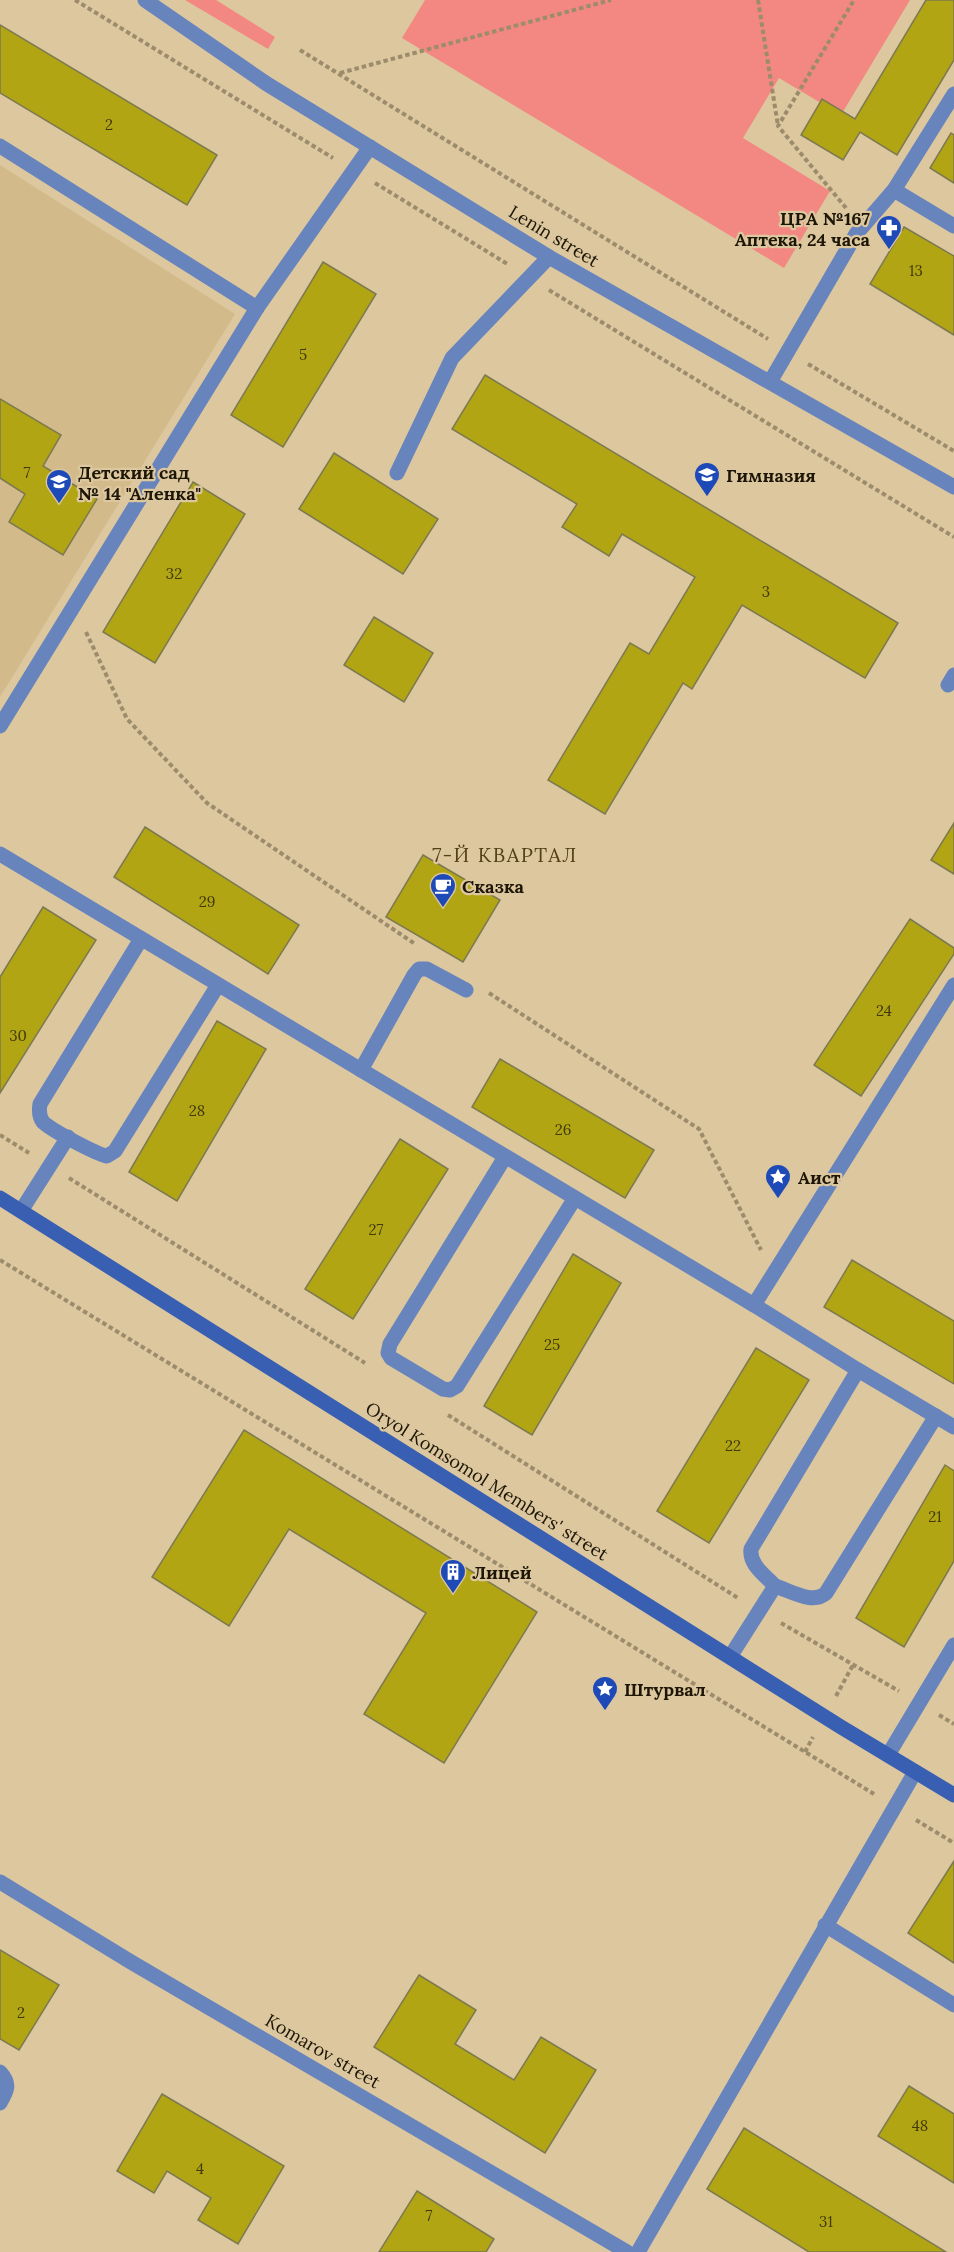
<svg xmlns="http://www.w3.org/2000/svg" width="954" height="2252" viewBox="0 0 954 2252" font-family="Lora,serif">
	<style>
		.built { fill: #d2ba8b }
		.green { fill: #f38882 }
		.building { fill: #b2a514; stroke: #7d7950; stroke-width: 1.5 }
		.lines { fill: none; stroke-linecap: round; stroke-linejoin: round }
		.path { stroke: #9c8c6c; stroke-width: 4; stroke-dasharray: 4.5 3; stroke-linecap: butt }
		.lane { stroke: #6884bd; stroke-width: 15 }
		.street { stroke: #6884bd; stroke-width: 15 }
		.secondary { stroke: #395fb3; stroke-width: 15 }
		.labels { text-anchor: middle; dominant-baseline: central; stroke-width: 4.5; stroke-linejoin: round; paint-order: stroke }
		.number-label { font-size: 15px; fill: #423a0a }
		.poi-label { font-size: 18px; font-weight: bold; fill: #1d1607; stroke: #dcc79f; text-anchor: start }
		.street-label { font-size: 18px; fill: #1d1607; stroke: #dcc79f }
		.neighbourhood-label { font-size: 20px; letter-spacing: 1.5px; fill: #52401b; stroke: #dcc79f }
	</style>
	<rect width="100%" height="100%" fill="#dcc79f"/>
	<path class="built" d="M0,165L235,314L0,697Z"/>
	<g class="green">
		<path d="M185,0H216L275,37L268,49Z"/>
		<path d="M425,0H910L841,115L779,78L743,138L830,191L784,268L402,38Z"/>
	</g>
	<g class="building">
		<path d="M926,0H954V60L897,155L860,132L843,160L801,135L822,99L855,119Z"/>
		<path d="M0,25L217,155L187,205L0,93Z"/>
		<path d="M951,133L954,135V183L930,168Z"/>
		<path d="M904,227L954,256V335L870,284Z"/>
		<path d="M323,262L376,294L283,447L231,415Z"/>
		<path d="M485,375L898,623L865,678L742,605L692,689L683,683L605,814L548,780L630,643L649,654L695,577L622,534L609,556L562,527L577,504L452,429Z"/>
		<path d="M0,399L61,435L43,466L97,499L63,555L9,522L25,494L0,478Z"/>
		<path d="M334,453L438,519L403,574L299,509Z"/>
		<path d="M193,482L245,514L155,663L103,632Z"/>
		<path d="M374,617L433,653L404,702L344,665Z"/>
		<path d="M954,823V874L931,860Z"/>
		<path d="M145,827L299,925L268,974L114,877Z"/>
		<path d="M423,855L500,900L463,962L386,917Z"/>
		<path d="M43,907L96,940L0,1093V977Z"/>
		<path d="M910,919L954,948V954L861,1096L814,1065Z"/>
		<path d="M217,1021L266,1049L177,1201L129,1172Z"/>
		<path d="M500,1059L654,1150L625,1198L472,1107Z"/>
		<path d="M400,1139L448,1169L353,1319L305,1289Z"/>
		<path d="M573,1254L621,1283L532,1435L484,1406Z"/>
		<path d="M852,1260L954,1321V1384L824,1307Z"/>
		<path d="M756,1348L809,1380L709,1543L657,1511Z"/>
		<path d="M244,1430L537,1612L444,1763L364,1714L426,1613L289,1529L229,1626L152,1577Z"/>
		<path d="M945,1465L954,1471V1561L904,1647L856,1618Z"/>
		<path d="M954,1861V1963L908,1933Z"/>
		<path d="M0,1950L59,1985L19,2050L0,2039Z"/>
		<path d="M419,1975L476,2010L455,2044L514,2080L541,2037L596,2070L545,2153L374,2047Z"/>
		<path d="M909,2086L954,2114V2183L878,2136Z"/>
		<path d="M162,2094L284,2166L238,2244L198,2220L211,2198L167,2171L154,2193L117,2171Z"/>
		<path d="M744,2128L946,2252H809L707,2189Z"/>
		<path d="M417,2191L494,2239L486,2252H379Z"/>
	</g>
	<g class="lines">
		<g class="path">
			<path d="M75,0L333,158"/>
			<path d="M758,0L778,126"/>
			<path d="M300,50L768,339"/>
			<path d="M340,73L611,0"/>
			<path d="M375,183L509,265"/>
			<path d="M846,208L778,126L854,0"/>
			<path d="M549,290L954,537"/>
			<path d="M808,364L954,451"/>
			<path d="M86,632L127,719L207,803L415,944"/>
			<path d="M489,993L699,1129L761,1250"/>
			<path d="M0,1135L29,1153"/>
			<path d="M69,1178L365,1363"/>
			<path d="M0,1260L874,1794"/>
			<path d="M448,1415L738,1598"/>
			<path d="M781,1623L899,1691"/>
			<path d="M836,1696L853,1665"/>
			<path d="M939,1715L954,1724"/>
			<path d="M805,1752L813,1737"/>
			<path d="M916,1820L954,1843"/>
		</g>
		<g class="lane">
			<path d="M0,146L257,308"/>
			<path d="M894,190L954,226"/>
			<path d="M770,382L856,234L894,190L954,94"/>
			<path d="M397,473L452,358L549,257"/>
			<path d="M948,685L954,675"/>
			<path d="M0,726L257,308L370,147"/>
			<path d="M0,854L754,1305"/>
			<path d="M141,939L40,1104C39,1110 39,1117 43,1122C51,1130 96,1154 107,1156L115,1151L218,985"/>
			<path d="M361,1070L414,975L419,969H427L466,990"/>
			<path d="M505,1157L390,1344L388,1353L391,1358L443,1389L450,1390L457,1386L575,1198"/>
			<path d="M21,1211L68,1137"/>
			<path d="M858,1370L954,1427"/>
			<path d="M775,1586C791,1591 813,1605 826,1593L936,1416"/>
			<path d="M730,1657L775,1586C765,1575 749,1565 751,1549L858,1370L754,1305L954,985"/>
			<path d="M888,1755L954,1645"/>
			<path d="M825,1925L954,2005"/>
			<path d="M0,2072C11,2084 7,2091 0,2103"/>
		</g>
		<g class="street">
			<path d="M145,0L267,84L549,257L954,487"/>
			<path d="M0,1882L131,1962L627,2252"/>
			<path d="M638,2252L915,1772"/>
		</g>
		<path class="secondary" d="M0,1198L841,1727L954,1795"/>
	</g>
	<defs>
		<symbol id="pharmacy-pin" viewBox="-11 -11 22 30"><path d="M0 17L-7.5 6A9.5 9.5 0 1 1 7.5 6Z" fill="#1e4ab7" stroke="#dcc79f"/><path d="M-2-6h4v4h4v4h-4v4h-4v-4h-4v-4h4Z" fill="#fff"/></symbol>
		<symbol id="school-pin" viewBox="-11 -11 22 30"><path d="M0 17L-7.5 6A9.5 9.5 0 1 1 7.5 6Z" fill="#1e4ab7" stroke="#dcc79f"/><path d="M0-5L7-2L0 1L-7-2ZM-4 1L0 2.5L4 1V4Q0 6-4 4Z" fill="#fff"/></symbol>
		<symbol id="cafe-pin" viewBox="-11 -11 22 30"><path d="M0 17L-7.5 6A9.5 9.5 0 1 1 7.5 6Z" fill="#1e4ab7" stroke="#dcc79f"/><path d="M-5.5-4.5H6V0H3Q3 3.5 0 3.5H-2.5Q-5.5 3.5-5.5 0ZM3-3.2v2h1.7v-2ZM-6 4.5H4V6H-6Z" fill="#fff"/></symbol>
		<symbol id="sight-pin" viewBox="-11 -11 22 30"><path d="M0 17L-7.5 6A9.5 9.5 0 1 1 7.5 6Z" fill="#1e4ab7" stroke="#dcc79f"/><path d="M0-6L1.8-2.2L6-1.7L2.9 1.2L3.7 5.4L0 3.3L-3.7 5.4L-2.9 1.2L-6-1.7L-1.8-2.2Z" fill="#fff"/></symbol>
		<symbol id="building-pin" viewBox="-11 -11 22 30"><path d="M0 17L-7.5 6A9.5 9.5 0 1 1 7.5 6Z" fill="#1e4ab7" stroke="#dcc79f"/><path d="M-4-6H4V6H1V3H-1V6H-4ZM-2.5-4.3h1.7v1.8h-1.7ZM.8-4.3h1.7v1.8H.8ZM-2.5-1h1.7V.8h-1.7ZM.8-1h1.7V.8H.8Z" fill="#fff"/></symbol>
	</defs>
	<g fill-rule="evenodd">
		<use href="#pharmacy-pin" x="874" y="213" width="30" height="40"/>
		<use href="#school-pin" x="692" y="460" width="30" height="40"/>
		<use href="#school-pin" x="44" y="467" width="30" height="40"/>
		<use href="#cafe-pin" x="428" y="871" width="30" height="40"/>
		<use href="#sight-pin" x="763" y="1162" width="30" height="40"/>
		<use href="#building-pin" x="438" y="1557" width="30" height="40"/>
		<use href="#sight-pin" x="590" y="1674" width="30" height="40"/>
	</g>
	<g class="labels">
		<g class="number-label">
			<text x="109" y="124">2</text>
			<text x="916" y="270">13</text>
			<text x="303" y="354">5</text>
			<text x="27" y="472">7</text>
			<text x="174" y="573">32</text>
			<text x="766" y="591">3</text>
			<text x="207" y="901">29</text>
			<text x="884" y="1010">24</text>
			<text x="18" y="1035">30</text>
			<text x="197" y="1110">28</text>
			<text x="563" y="1129">26</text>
			<text x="376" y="1229">27</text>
			<text x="552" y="1344">25</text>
			<text x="733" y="1445">22</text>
			<text x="935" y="1516">21</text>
			<text x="21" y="2012">2</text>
			<text x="920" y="2125">48</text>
			<text x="200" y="2168">4</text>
			<text x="429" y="2215">7</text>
			<text x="826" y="2221">31</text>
		</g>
		<g class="poi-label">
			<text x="870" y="218" text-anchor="end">ЦРА №167<tspan x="870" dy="21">Аптека, 24 часа</tspan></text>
			<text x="78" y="472">Детский сад<tspan x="78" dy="21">№ 14 "Аленка"</tspan></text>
			<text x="726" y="475">Гимназия</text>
			<text x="462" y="886">Сказка</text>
			<text x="798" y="1177">Аист</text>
			<text x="472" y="1572">Лицей</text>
			<text x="624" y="1689">Штурвал</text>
		</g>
		<g class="street-label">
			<text transform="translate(554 236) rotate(31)">Lenin street</text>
			<text transform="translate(487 1481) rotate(32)">Oryol Komsomol Members' street</text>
			<text transform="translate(323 2051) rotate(30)">Komarov street</text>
		</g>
		<g class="neighbourhood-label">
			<text x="505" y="854">7-Й КВАРТАЛ</text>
		</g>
	</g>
</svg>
